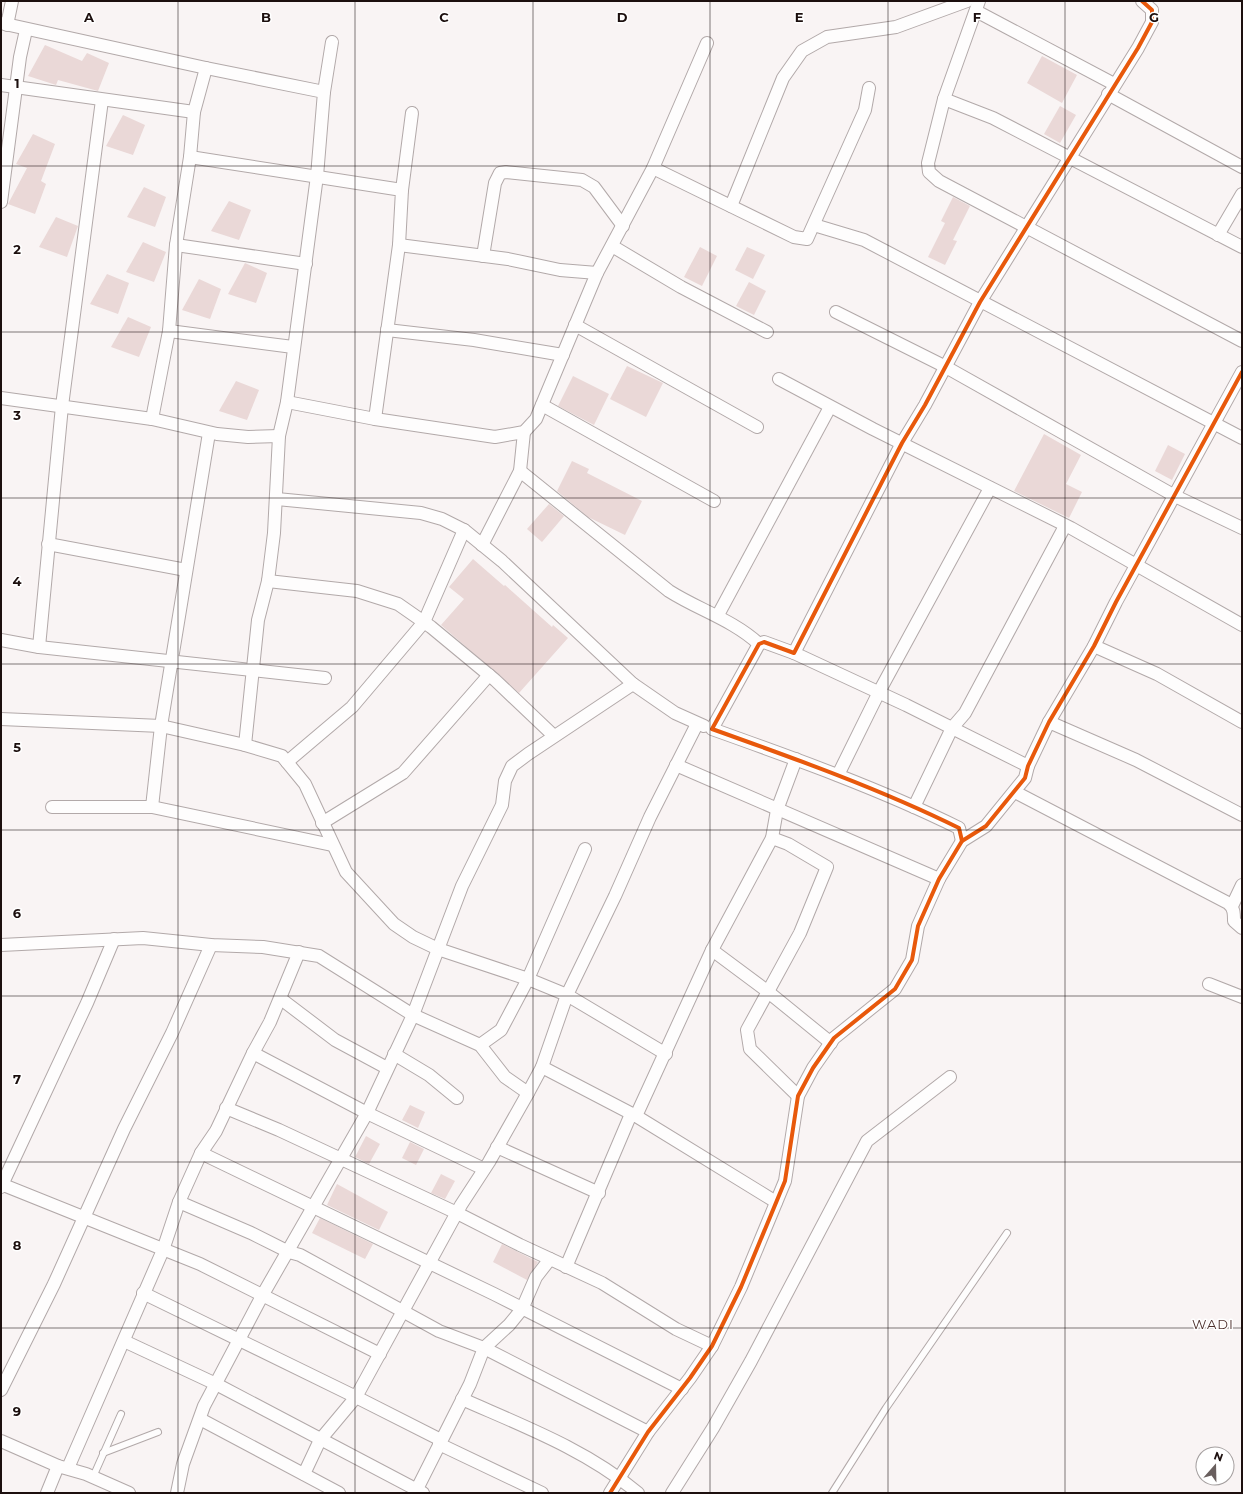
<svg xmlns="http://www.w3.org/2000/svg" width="1243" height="1494" viewBox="0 0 1243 1494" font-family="Montserrat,sans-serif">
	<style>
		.building { fill: #ead8d7 }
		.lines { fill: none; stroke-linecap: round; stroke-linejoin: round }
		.service-casing { stroke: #b2a9a9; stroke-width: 8 }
		.minor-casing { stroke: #b2a9a9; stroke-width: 14 }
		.service { stroke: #fefdfd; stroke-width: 6 }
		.minor { stroke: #fefdfd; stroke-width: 12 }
		.cycleway-casing { stroke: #fff; stroke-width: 6 }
		.cycleway { stroke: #e8590c; stroke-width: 4 }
		.grid { fill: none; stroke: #1c0f0e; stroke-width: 1; stroke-opacity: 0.55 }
		.labels { text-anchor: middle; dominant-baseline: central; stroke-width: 3; stroke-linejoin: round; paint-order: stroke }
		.quarter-label { font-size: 13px; letter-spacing: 1px; fill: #4d2f2c; stroke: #fff }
		.grid-label { font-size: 13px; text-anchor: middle; font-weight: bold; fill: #1c0f0e; stroke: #fff; stroke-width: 3; stroke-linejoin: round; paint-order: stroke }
	</style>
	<rect width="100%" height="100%" fill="#f9f4f4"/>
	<g class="building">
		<path d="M45,45L82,61L87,53L109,63L98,91L58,80L56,85L28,76Z"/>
		<path d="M1042,56L1077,75L1062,103L1027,83Z"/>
		<path d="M1060,106L1076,115L1060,143L1044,134Z"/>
		<path d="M123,115L145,125L133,155L106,146Z"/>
		<path d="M33,134L55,144L41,181L46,184L35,214L8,204L27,168L16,164Z"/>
		<path d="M144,187L166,197L155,227L127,217Z"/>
		<path d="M953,197L970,206L953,240L957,241L945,265L928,257L945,223L941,221Z"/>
		<path d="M229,201L251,210L239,240L211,231Z"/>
		<path d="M56,217L78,226L67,257L39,247Z"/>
		<path d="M143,242L166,252L154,282L126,272Z"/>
		<path d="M700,247L717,256L702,286L684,277Z"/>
		<path d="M747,247L765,255L753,279L735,270Z"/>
		<path d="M245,263L267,273L256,303L228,294Z"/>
		<path d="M107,274L129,283L118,314L90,304Z"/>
		<path d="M199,279L221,289L210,319L182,310Z"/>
		<path d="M749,282L766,291L754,315L736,306Z"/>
		<path d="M128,317L151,327L139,357L111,347Z"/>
		<path d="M627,366L663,383L646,417L610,399Z"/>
		<path d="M573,376L609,394L594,425L558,406Z"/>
		<path d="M236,381L259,390L247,420L219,411Z"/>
		<path d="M1044,434L1081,455L1066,484L1082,492L1069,518L1014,491Z"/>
		<path d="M1168,445L1185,454L1172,480L1155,471Z"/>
		<path d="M572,461L589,469L587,473L642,501L625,535L588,517L557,491Z"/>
		<path d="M549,504L564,516L542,542L527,529Z"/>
		<path d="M473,559L504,586L505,585L552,627L553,625L568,638L519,693L441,625L464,599L449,587Z"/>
		<path d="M410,1105L425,1112L418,1128L402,1120Z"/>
		<path d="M366,1136L380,1144L369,1164L355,1157Z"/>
		<path d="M410,1142L424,1149L416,1165L402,1158Z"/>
		<path d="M441,1174L455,1181L445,1199L431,1193Z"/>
		<path d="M337,1184L388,1212L379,1230L327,1205Z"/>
		<path d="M320,1218L373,1244L365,1259L312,1233Z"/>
		<path d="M502,1244L538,1262L527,1280L493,1262Z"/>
	</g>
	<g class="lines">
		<defs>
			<g id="service">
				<path d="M103,1453L158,1432"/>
				<path d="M93,1477L121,1414"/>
				<path d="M832,1493L886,1408L1007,1233"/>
			</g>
			<g id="minor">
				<path d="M979,1L944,99L928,163L929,172L939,181L1242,341"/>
				<path d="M976,11L1114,84"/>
				<path d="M1,23L206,68L324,92L317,176L287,402L279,436"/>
				<path d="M7,25L12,1"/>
				<path d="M1,85L194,112"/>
				<path d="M324,92L332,42"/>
				<path d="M1108,94L1242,167"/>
				<path d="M944,99L993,118L1242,247"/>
				<path d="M190,157L402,190L399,245L375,419"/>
				<path d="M653,168L794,237L807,239L865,110L869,88"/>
				<path d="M402,190L412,113"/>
				<path d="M1,202L20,57L26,30"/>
				<path d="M731,206L783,78L802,51L827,37L896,27L967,1"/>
				<path d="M814,225L864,240L1242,438"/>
				<path d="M1218,235L1242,194"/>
				<path d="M176,245L306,264"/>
				<path d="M399,245L508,259L560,270L597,273"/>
				<path d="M612,246L681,287L767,332"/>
				<path d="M483,256L495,183L500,173L506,172L582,180L594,187L623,226"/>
				<path d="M836,312L944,366L1175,496L1242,528"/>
				<path d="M575,325L757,427"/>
				<path d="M387,330L474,340L563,355"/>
				<path d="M169,331L293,347"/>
				<path d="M779,379L873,429L1071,528L1242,625"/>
				<path d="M1,398L152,419L217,434L248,437L279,436L274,533L268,581L258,620L245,745"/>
				<path d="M287,402L375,419L495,437L524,432L536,419L597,273L653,168L707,43"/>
				<path d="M542,405L714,501"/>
				<path d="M152,419L169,331L176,245L190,157L194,112L206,68"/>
				<path d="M520,471L669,591C699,610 733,620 759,644"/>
				<path d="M277,499L421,513L442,519L464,530L502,561L633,684L675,713L704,726"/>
				<path d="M48,544L186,570"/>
				<path d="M482,545L520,471L524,432"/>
				<path d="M268,581L357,591L398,604L431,627L495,680L554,736"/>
				<path d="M718,615L830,407"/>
				<path d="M1,640L39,647L325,678"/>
				<path d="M1094,646L1157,674L1242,722"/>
				<path d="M39,647L62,406L102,100"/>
				<path d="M794,653L906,705L1028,766"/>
				<path d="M1,719L161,726L245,745L282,756L305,784L346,872L394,924L413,937L438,949L528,979L567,995L666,1054"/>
				<path d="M1049,722L1136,760L1242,815"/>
				<path d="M287,762L352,707L424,622L464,530"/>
				<path d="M676,765L939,879"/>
				<path d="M838,775L879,692L990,488"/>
				<path d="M1015,792L1228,903C1234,908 1234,913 1234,921L1242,928"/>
				<path d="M52,807H152L332,845"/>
				<path d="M152,807L161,726L209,433"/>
				<path d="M914,807L952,728L965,713L1065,526"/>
				<path d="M322,823L403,773L489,675"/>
				<path d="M772,838L788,844L827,867L800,933L747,1030L750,1049L798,1096"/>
				<path d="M962,841L959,828C880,789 796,759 712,729L759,644L764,642L794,653L902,443L925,405L980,302L1138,48L1152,22V10L1142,1"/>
				<path d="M1232,906L1242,885"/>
				<path d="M1,945L143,938L211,945L263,947L319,956L413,1015L480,1045L505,1077L528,1093"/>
				<path d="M712,950L767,991L831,1043"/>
				<path d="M1209,984L1242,997"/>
				<path d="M281,999L335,1040L387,1068"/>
				<path d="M480,1045L501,1030L528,979L585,849"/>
				<path d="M253,1053L367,1113L484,1169"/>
				<path d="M394,1054L429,1075L457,1098"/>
				<path d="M542,1067L636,1116L776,1202"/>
				<path d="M226,1108L279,1130L457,1213L520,1245L602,1283L676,1329L712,1346"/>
				<path d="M636,1116L712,950L772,838L777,810L796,759"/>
				<path d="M497,1147L599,1193"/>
				<path d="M201,1153L494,1294L682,1389"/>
				<path d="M1,1184L200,1264L380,1354"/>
				<path d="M1,1187L87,1003L114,939"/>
				<path d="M179,1202L251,1233L289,1252L300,1255L439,1331L484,1348L648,1432"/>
				<path d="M566,1267L631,1114"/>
				<path d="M143,1293L356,1397L441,1440"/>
				<path d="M124,1341L216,1384L423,1493"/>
				<path d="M1,1390L54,1284L124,1129L172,1033L211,945"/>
				<path d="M462,1399C523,1426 587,1450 638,1493"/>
				<path d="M200,1419L339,1493"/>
				<path d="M1,1441L58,1466L86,1474L129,1493"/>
				<path d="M439,1444L542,1493"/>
				<path d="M68,1468L163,1250L179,1202L201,1153L216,1131L253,1053L270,1022L299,952"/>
				<path d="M304,1474L320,1440L356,1397L461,1205L489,1162L528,1093L542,1067L567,995L615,896L650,817L697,724"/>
				<path d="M47,1493L58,1466"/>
				<path d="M177,1493L183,1464L204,1406L262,1296L367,1113L413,1015L462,886L502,805L505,781L512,766L528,754L633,684"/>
				<path d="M415,1493L470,1384L484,1348L509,1325L522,1309L536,1277L550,1259"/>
				<path d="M610,1493L648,1432L690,1378L712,1346L741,1287L785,1181L798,1096L813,1068L834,1038L895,989L912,960L918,926L939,879L962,841L986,826L1025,778L1028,766L1049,722L1094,646L1116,602L1242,372"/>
				<path d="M672,1493L713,1428L751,1361L867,1141L950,1077"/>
			</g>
		</defs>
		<use href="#service" class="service-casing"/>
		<use href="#minor" class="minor-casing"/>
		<use href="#service" class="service"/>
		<use href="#minor" class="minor"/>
		<defs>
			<g id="cycleway">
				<path d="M962,841L959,828C880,789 796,759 712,729L759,644L764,642L794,653L902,443L925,405L980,302L1138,48L1152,22V10L1142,1"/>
				<path d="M610,1493L648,1432L690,1378L712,1346L741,1287L785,1181L798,1096L813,1068L834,1038L895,989L912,960L918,926L939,879L962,841L986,826L1025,778L1028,766L1049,722L1094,646L1116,602L1242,372"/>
			</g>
		</defs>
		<use href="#cycleway" class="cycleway-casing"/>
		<use href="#cycleway" class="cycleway"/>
	</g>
	<path class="grid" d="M178,1V1493M355,1V1493M533,1V1493M710,1V1493M888,1V1493M1065,1V1493M1,166H1242M1,332H1242M1,498H1242M1,664H1242M1,830H1242M1,996H1242M1,1162H1242M1,1328H1242"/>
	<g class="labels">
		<g class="quarter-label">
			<text x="1213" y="1324">WADI</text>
		</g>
	</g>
	<g class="grid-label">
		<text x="89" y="22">A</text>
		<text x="266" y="22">B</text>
		<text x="444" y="22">C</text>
		<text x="622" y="22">D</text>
		<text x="799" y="22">E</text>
		<text x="977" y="22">F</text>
		<text x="1154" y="22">G</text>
		<text x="17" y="88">1</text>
		<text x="17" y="254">2</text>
		<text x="17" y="420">3</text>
		<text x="17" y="586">4</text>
		<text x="17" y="752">5</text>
		<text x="17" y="918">6</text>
		<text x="17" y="1084">7</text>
		<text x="17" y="1250">8</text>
		<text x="17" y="1416">9</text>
	</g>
	<rect width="1243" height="1494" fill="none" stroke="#1c0f0e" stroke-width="4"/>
	<g transform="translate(1215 1466) rotate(20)"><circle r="19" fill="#ffffff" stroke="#a49f9f"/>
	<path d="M0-3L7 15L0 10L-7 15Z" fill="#695f5e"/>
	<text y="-6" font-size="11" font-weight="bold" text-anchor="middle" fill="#1c0f0e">N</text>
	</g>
</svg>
